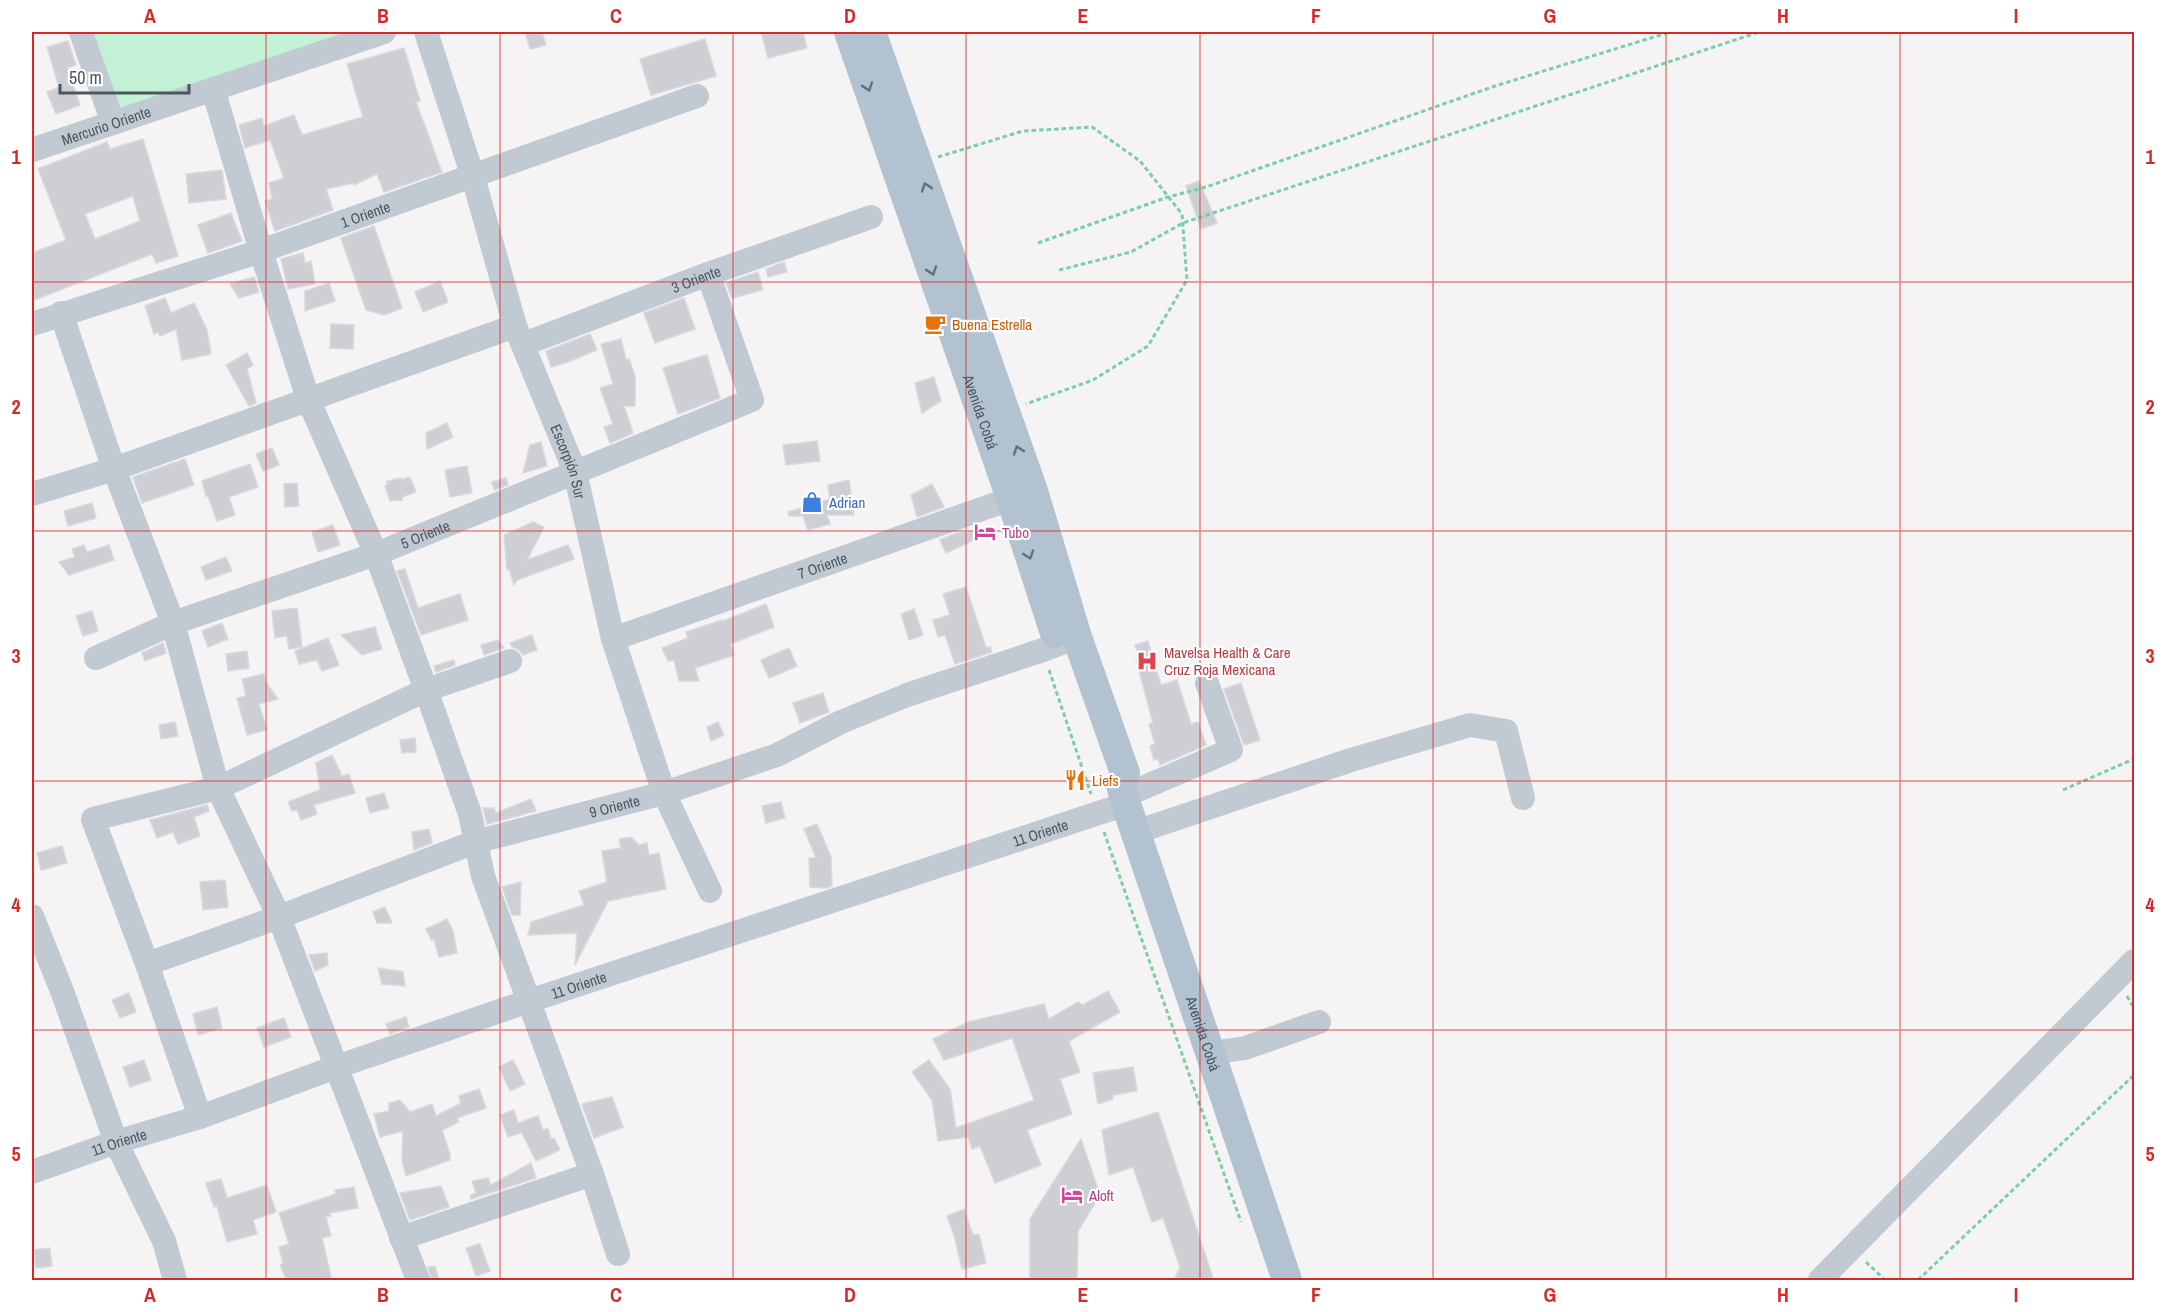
<svg xmlns="http://www.w3.org/2000/svg" width="2166" height="1312" viewBox="0 0 2166 1312" font-family="'Archivo Narrow',sans-serif">
	<style>
		.green { fill: #c3f1d5 }
		.building { fill: #cdcfd5; stroke: #d7d9de; stroke-width: 1.5; fill-rule: evenodd }
		.lines { fill: none; stroke-linecap: round; stroke-linejoin: round }
		.path { stroke: #7ad0a6; stroke-width: 3; stroke-dasharray: 4.5 3; stroke-linecap: butt }
		.minor { stroke: #c1cad2; stroke-width: 24 }
		.major { stroke: #b3c2d1; stroke-width: 30 }
		.oneway { stroke: #64717d }
		.grid { fill: none; stroke: #d62828; stroke-width: 1.5; stroke-opacity: 0.55 }
		.labels { text-anchor: middle; dominant-baseline: central; stroke-width: 4.5; stroke-linejoin: round; paint-order: stroke }
		.street-label { font-size: 15px; fill: #4a5661; stroke: #fff }
		.food-label { font-size: 15px; fill: #c56008; stroke: #fff; text-anchor: start }
		.shop-label { font-size: 15px; fill: #366cbe; stroke: #fff; text-anchor: start }
		.hotel-label { font-size: 15px; fill: #b23c85; stroke: #fff; text-anchor: start }
		.health-label { font-size: 15px; fill: #be3a42; stroke: #fff; text-anchor: start }
		.neatline { fill: none; stroke: #d62828; stroke-width: 2 }
		.grid-label { font-size: 20px; text-anchor: middle; font-weight: bold; fill: #d62828 }
	</style>
	<rect width="100%" height="100%" fill="#f5f3f3"/>
	<path class="green" d="M94,32H362L122,114Z"/>
	<g class="building">
		<path d="M525,32H542L546,45L530,49Z"/>
		<path d="M761,32H803L807,48L768,58Z"/>
		<path d="M705,39L716,76L651,95L640,59Z"/>
		<path d="M68,41L76,65L67,68L80,105L56,114L47,92L59,87L47,47Z"/>
		<path d="M404,48L420,101L416,102L442,172L384,192L377,174L354,185L353,183L326,189L333,210L275,231L265,201L272,199L269,183L284,178L270,140L245,148L239,125L262,118L264,126L294,115L302,135L363,117L347,64Z"/>
		<path d="M143,139L178,256L156,263L152,254L32,301V253L66,240L38,169L107,142L110,149ZM133,196L140,221L95,239L85,214Z"/>
		<path d="M222,170L226,199L189,203L186,174Z"/>
		<path d="M1199,181L1217,223L1201,229L1186,186Z"/>
		<path d="M231,213L242,241L208,253L198,225Z"/>
		<path d="M374,226L402,308L384,315L366,310L341,238Z"/>
		<path d="M303,253L305,263L311,261L315,284L288,289L281,259Z"/>
		<path d="M784,262L787,272L768,277L766,269Z"/>
		<path d="M758,272L763,290L732,298L726,283Z"/>
		<path d="M254,277L259,292L239,298L230,284Z"/>
		<path d="M440,281L448,302L423,312L415,292Z"/>
		<path d="M329,283L335,301L305,311V291Z"/>
		<path d="M165,298L171,313L194,303L207,330L211,354L182,360L176,329L160,336L158,332L154,334L145,306Z"/>
		<path d="M684,298L695,329L655,343L644,313Z"/>
		<path d="M331,324L354,325L353,349L330,348Z"/>
		<path d="M590,334L597,350L568,362L551,367L546,351Z"/>
		<path d="M621,339L626,360L629,359L635,376V406H624L633,433L610,443L604,427L613,424L600,388L613,384L601,344Z"/>
		<path d="M247,353L253,365L247,369L256,403L249,406L226,365Z"/>
		<path d="M707,355L720,398L678,414L663,368Z"/>
		<path d="M934,377L941,401L922,413L915,383Z"/>
		<path d="M447,423L453,437L427,449L426,433Z"/>
		<path d="M817,441L820,461L786,465L783,445Z"/>
		<path d="M541,442L547,466L523,473L530,445Z"/>
		<path d="M272,448L279,465L263,471L256,454Z"/>
		<path d="M185,459L194,485L142,503L133,477Z"/>
		<path d="M250,464L258,487L229,497L235,515L217,521L208,496H206L202,481Z"/>
		<path d="M467,466L472,493L450,497L445,470Z"/>
		<path d="M410,477L416,492L402,497V500L390,501L385,486L387,485V481L401,478V480Z"/>
		<path d="M506,478L508,485L494,490L492,482Z"/>
		<path d="M849,480L854,515H827L830,524L808,530L803,516H789L788,512L830,499L828,485Z"/>
		<path d="M297,483L299,506L285,507L284,484Z"/>
		<path d="M932,484L944,507L917,517L911,495Z"/>
		<path d="M92,503L96,518L68,526L64,511Z"/>
		<path d="M533,522L544,527L527,560L568,545L574,559L517,580L514,585L509,569L507,570L504,535Z"/>
		<path d="M333,525L340,545L318,552L312,532Z"/>
		<path d="M991,531V532L946,553L940,540L956,533Z"/>
		<path d="M84,545L87,552L109,545L114,560L69,575L59,562L75,557L72,549Z"/>
		<path d="M226,557L232,571L206,580L201,567Z"/>
		<path d="M405,569L418,608L460,594L468,620L421,635L397,571Z"/>
		<path d="M966,587L986,648L990,647L992,652L955,664L945,635L938,637L933,620L950,615L943,594Z"/>
		<path d="M766,604L774,627L730,644L734,655L695,668L699,681H679L674,660L668,661L662,648L688,638L686,632L722,620L723,621Z"/>
		<path d="M297,608L302,647L289,649L287,636L275,638L272,611Z"/>
		<path d="M914,609L923,635L909,640L901,614Z"/>
		<path d="M92,611L98,631L83,636L76,616Z"/>
		<path d="M222,623L228,639L208,647L202,631Z"/>
		<path d="M375,627L382,649L362,655L341,635Z"/>
		<path d="M532,635L537,650L523,655L519,650L512,647L510,643Z"/>
		<path d="M328,638L339,665L322,671L317,660L299,664L295,651Z"/>
		<path d="M498,640L504,648L484,655L481,645Z"/>
		<path d="M1148,641L1161,685L1177,680L1191,724L1198,722L1206,745L1160,765L1158,759L1154,760L1150,746L1155,744L1149,724L1153,723L1136,659L1139,658L1135,645Z"/>
		<path d="M163,643L166,653L145,661L142,653Z"/>
		<path d="M789,648L797,666L769,678L761,660Z"/>
		<path d="M247,651L249,668L228,671L226,654Z"/>
		<path d="M454,660L455,665L436,672L434,666Z"/>
		<path d="M264,674L266,682L278,699L259,704L267,730L247,735L237,698L246,696L242,679Z"/>
		<path d="M1241,683L1260,740L1244,745L1224,689Z"/>
		<path d="M823,693L829,712L800,723L793,703Z"/>
		<path d="M175,722L178,736L161,739L159,725Z"/>
		<path d="M718,722L724,735L711,741L707,727Z"/>
		<path d="M415,738L416,752L402,753L400,740Z"/>
		<path d="M332,755L342,776L349,774L355,793L314,805L317,814L301,820L297,810L292,811L288,802L320,790L316,763Z"/>
		<path d="M384,793L389,808L370,813L366,798Z"/>
		<path d="M531,799L536,811L487,824L483,808H494L496,813Z"/>
		<path d="M781,802L785,818L766,823L762,806Z"/>
		<path d="M207,805L209,811L194,817L200,836L178,844L173,832L157,838L150,820Z"/>
		<path d="M817,824L831,857L832,886L827,888L810,887L809,858H816L804,829Z"/>
		<path d="M429,829L432,843L414,850L412,832Z"/>
		<path d="M631,837L639,845L647,843L649,855L659,853L666,889L608,901L575,965L577,933L528,935L531,922L584,905L579,891L607,882L602,851L621,848L619,839Z"/>
		<path d="M62,846L67,863L41,870L37,853Z"/>
		<path d="M225,880L228,907L203,910L200,882Z"/>
		<path d="M521,882L520,915H512L502,887Z"/>
		<path d="M385,907L392,923H377L373,912Z"/>
		<path d="M447,919L453,931L457,953L439,957L434,939L432,941L426,929Z"/>
		<path d="M327,953L328,965L315,971L309,955Z"/>
		<path d="M378,968L403,972L405,986L382,984Z"/>
		<path d="M1108,991L1120,1012L1069,1041L1080,1072L1060,1079L1072,1114L1027,1130L1041,1165L995,1183L980,1146L972,1149L968,1137L938,1141L932,1100L912,1072L929,1060L950,1089L956,1128L1034,1100L1012,1038L944,1060L933,1039L968,1022L1044,1004L1049,1019L1078,1002L1083,1005Z"/>
		<path d="M129,993L136,1012L120,1018L112,1000Z"/>
		<path d="M217,1007L222,1028L198,1035L193,1014Z"/>
		<path d="M406,1017L409,1027L390,1034L386,1024Z"/>
		<path d="M284,1018L291,1037L264,1047L257,1028Z"/>
		<path d="M144,1060L151,1080L130,1087L123,1067Z"/>
		<path d="M513,1060L525,1084L510,1091L499,1067Z"/>
		<path d="M1133,1067L1137,1091L1113,1095V1099L1098,1104L1093,1073Z"/>
		<path d="M479,1089L486,1108L457,1118L459,1122L442,1130L450,1154V1160L406,1176L402,1160L403,1131L380,1137L374,1114L389,1111V1103L400,1100L410,1112L432,1104L436,1116L461,1103L459,1096Z"/>
		<path d="M612,1097L623,1127L594,1138L582,1104Z"/>
		<path d="M514,1110L518,1123L538,1116L543,1130L548,1128L551,1139L554,1138L560,1150L536,1161L520,1129L521,1133L508,1137L500,1115Z"/>
		<path d="M1158,1112L1214,1281H1174L1180,1267L1163,1218L1152,1222L1133,1167L1109,1175L1102,1130Z"/>
		<path d="M1081,1139L1100,1195L1078,1231L1077,1281H1030V1219Z"/>
		<path d="M531,1163L536,1178L471,1199L470,1196L476,1193L472,1181L488,1178L491,1185Z"/>
		<path d="M221,1179L227,1198L267,1185L276,1212L253,1220L257,1234L227,1242L217,1206L214,1207L206,1183Z"/>
		<path d="M441,1186L449,1207L410,1220L400,1193Z"/>
		<path d="M354,1187L358,1208L330,1213L331,1216L326,1217L331,1236L322,1238L332,1281H287L280,1265L283,1263L279,1247L289,1244L279,1213L336,1194L335,1190Z"/>
		<path d="M964,1209L973,1235L979,1234L986,1263L962,1269L954,1235L947,1216Z"/>
		<path d="M480,1244L490,1271L476,1276L466,1248Z"/>
		<path d="M50,1248L52,1266L36,1268L34,1250Z"/>
		<path d="M435,1266L439,1281H432L428,1267Z"/>
	</g>
	<g class="lines">
		<g class="path">
			<path d="M938,157L1023,131L1092,127L1140,161L1182,214L1187,280L1148,346L1093,380L1026,404"/>
			<path d="M1038,243L1168,197L1206,187L1495,86L1670,32"/>
			<path d="M1059,270L1131,252L1183,223L1759,32"/>
			<path d="M1049,670L1091,794"/>
			<path d="M2063,790L2134,759"/>
			<path d="M1104,832L1241,1222"/>
			<path d="M2127,996L2134,1008"/>
			<path d="M1866,1262L1885,1280"/>
			<path d="M1918,1280L2134,1075"/>
		</g>
		<g class="minor">
			<path d="M81,32L113,123"/>
			<path id="s1" d="M426,32L473,177L515,326L575,472L613,639L664,793L710,891"/>
			<path d="M213,89L261,251L308,399L376,554L426,690L470,814L483,876L592,1174L618,1254"/>
			<path id="s2" d="M32,150L384,32"/>
			<path d="M61,313L114,469L173,623L218,788L279,917L418,1280"/>
			<path id="s3" d="M32,324L261,251L697,96"/>
			<path id="s4" d="M524,344L708,274L871,217"/>
			<path d="M32,494L114,469L515,326"/>
			<path id="s5" d="M613,639L1027,493"/>
			<path id="s6" d="M96,658L173,623L376,554L752,400L708,274"/>
			<path d="M1124,796L1231,750L1207,683"/>
			<path d="M1136,832L1351,760L1470,725L1506,731L1523,798"/>
			<path d="M32,916L62,991L116,1142L164,1241L175,1280"/>
			<path id="s7" d="M147,964L279,917L475,842L664,793L777,755L841,722L907,695L1043,650L1077,637"/>
			<path d="M1211,1053L1245,1048L1319,1022"/>
			<path d="M200,1117L147,964L93,819L218,788L426,690L510,661"/>
			<path id="s8" d="M32,1172L116,1142L200,1117L336,1067L529,1001L1126,804"/>
			<path d="M401,1238L592,1174"/>
			<path d="M1820,1280L2134,961"/>
		</g>
		<g class="major">
			<path id="s9" d="M849,32L1011,498L1055,633"/>
			<path id="s10" d="M871,32L1033,491L1077,637L1125,773L1121,785L1126,804L1287,1280"/>
		</g>
	</g>
	<defs><path id="oneway-chevron" d="M-2-3.5L2.5 0L-2 3.5" fill="none" stroke-width="1.6" stroke-linecap="round" stroke-linejoin="round" transform="scale(1.5)"/></defs>
	<g class="oneway">
		<use href="#oneway-chevron" transform="translate(868 87) rotate(71)"/>
		<use href="#oneway-chevron" transform="translate(926 187) rotate(-109)"/>
		<use href="#oneway-chevron" transform="translate(932 271) rotate(71)"/>
		<use href="#oneway-chevron" transform="translate(1018 450) rotate(-109)"/>
		<use href="#oneway-chevron" transform="translate(1029 555) rotate(72)"/>
	</g>
	<path class="grid" d="M266,32V1280M500,32V1280M733,32V1280M966,32V1280M1200,32V1280M1433,32V1280M1666,32V1280M1900,32V1280M32,282H2134M32,531H2134M32,781H2134M32,1030H2134"/>
	<defs>
		<symbol id="cafe-bare" viewBox="-9 -9 18 18"><path d="M-5.5-4.5H6V0H3Q3 3.5 0 3.5H-2.5Q-5.5 3.5-5.5 0ZM3-3.2v2h1.7v-2ZM-6 4.5H4V6H-6Z" fill="#e8710a" stroke="#fff" stroke-width="2.5" paint-order="stroke"/></symbol>
		<symbol id="shop-bare" viewBox="-9 -9 18 18"><path d="M-5-2.5h2.3a2.7 3.5 0 0 1 5.4 0H5L5.5 6h-11ZM-1.5-2.5h3a1.5 2.3 0 0 0-3 0Z" fill="#3f7fe0" stroke="#fff" stroke-width="2.5" paint-order="stroke"/></symbol>
		<symbol id="hotel-bare" viewBox="-9 -9 18 18"><path d="M-6-4.5h1.5V1H6V5H4.5V3h-9V5H-6ZM-4 0a1.8 1.8 0 1 1 3.6 0ZM.5 0V-2.5h3Q6-2.5 6 0Z" fill="#d1479c" stroke="#fff" stroke-width="2.5" paint-order="stroke"/></symbol>
		<symbol id="hospital-bare" viewBox="-9 -9 18 18"><path d="M-5-5h3v3.5h4V-5h3V5h-3V1.5h-4V5h-3Z" fill="#e0444e" stroke="#fff" stroke-width="2.5" paint-order="stroke"/></symbol>
		<symbol id="restaurant-bare" viewBox="-9 -9 18 18"><path d="M-5-6h1v4h1v-4h1v4h1v-4h1v5L-1.5 .5V6h-2V.5L-5-1ZM5-6V6H3V1.5H1.5Q1.5-4 5-6Z" fill="#e8710a" stroke="#fff" stroke-width="2.5" paint-order="stroke"/></symbol>
	</defs>
	<g fill-rule="evenodd">
		<use href="#cafe-bare" x="920" y="309" width="30" height="30"/>
		<use href="#shop-bare" x="797" y="487" width="30" height="30"/>
		<use href="#hotel-bare" x="970" y="517" width="30" height="30"/>
		<use href="#hospital-bare" x="1132" y="646" width="30" height="30"/>
		<use href="#restaurant-bare" x="1060" y="765" width="30" height="30"/>
		<use href="#hotel-bare" x="1057" y="1180" width="30" height="30"/>
	</g>
	<g class="labels">
		<g class="street-label">
			<text stroke="none"><textPath href="#s2" startOffset="78">Mercurio Oriente</textPath></text>
			<text stroke="none"><textPath href="#s3" startOffset="351">1 Oriente</textPath></text>
			<text stroke="none"><textPath href="#s4" startOffset="184">3 Oriente</textPath></text>
			<text stroke="none"><textPath href="#s9" startOffset="402">Avenida Cobá</textPath></text>
			<text stroke="none"><textPath href="#s1" startOffset="453">Escorpión Sur</textPath></text>
			<text stroke="none"><textPath href="#s6" startOffset="352">5 Oriente</textPath></text>
			<text stroke="none"><textPath href="#s5" startOffset="222">7 Oriente</textPath></text>
			<text stroke="none"><textPath href="#s7" startOffset="494">9 Oriente</textPath></text>
			<text stroke="none"><textPath href="#s8" startOffset="1064">11 Oriente</textPath></text>
			<text stroke="none"><textPath href="#s8" startOffset="578">11 Oriente</textPath></text>
			<text stroke="none"><textPath href="#s10" startOffset="1058">Avenida Cobá</textPath></text>
			<text stroke="none"><textPath href="#s8" startOffset="92">11 Oriente</textPath></text>
		</g>
		<g class="food-label">
			<text x="952" y="324">Buena Estrella</text>
			<text x="1092" y="780">Liefs</text>
		</g>
		<g class="shop-label">
			<text x="829" y="502">Adrian</text>
		</g>
		<g class="hotel-label">
			<text x="1002" y="532">Tubo</text>
			<text x="1089" y="1195">Aloft</text>
		</g>
		<g class="health-label">
			<text x="1164" y="652">Mavelsa Health &amp; Care<tspan x="1164" dy="17">Cruz Roja Mexicana</tspan></text>
		</g>
	</g>
	<rect width="2166" height="1312" fill="none" stroke="#ffffff" stroke-width="66"/>
	<path d="M60 84v9h129v-9" fill="none" stroke="#4a5661" stroke-width="3"/>
	<text x="69" y="84" font-size="18" fill="#4a5661" stroke="#ffffff" stroke-width="4.5" paint-order="stroke">50 m</text>
	<rect x="33" y="33" width="2100" height="1246" class="neatline"/>
	<g class="grid-label">
		<text x="150" y="23">A</text>
		<text x="383" y="23">B</text>
		<text x="616" y="23">C</text>
		<text x="850" y="23">D</text>
		<text x="1083" y="23">E</text>
		<text x="1316" y="23">F</text>
		<text x="1550" y="23">G</text>
		<text x="1783" y="23">H</text>
		<text x="2016" y="23">I</text>
		<text x="16" y="164">1</text>
		<text x="2150" y="164">1</text>
		<text x="16" y="414">2</text>
		<text x="2150" y="414">2</text>
		<text x="16" y="663">3</text>
		<text x="2150" y="663">3</text>
		<text x="16" y="912">4</text>
		<text x="2150" y="912">4</text>
		<text x="16" y="1161">5</text>
		<text x="2150" y="1161">5</text>
		<text x="150" y="1302">A</text>
		<text x="383" y="1302">B</text>
		<text x="616" y="1302">C</text>
		<text x="850" y="1302">D</text>
		<text x="1083" y="1302">E</text>
		<text x="1316" y="1302">F</text>
		<text x="1550" y="1302">G</text>
		<text x="1783" y="1302">H</text>
		<text x="2016" y="1302">I</text>
	</g>
</svg>
